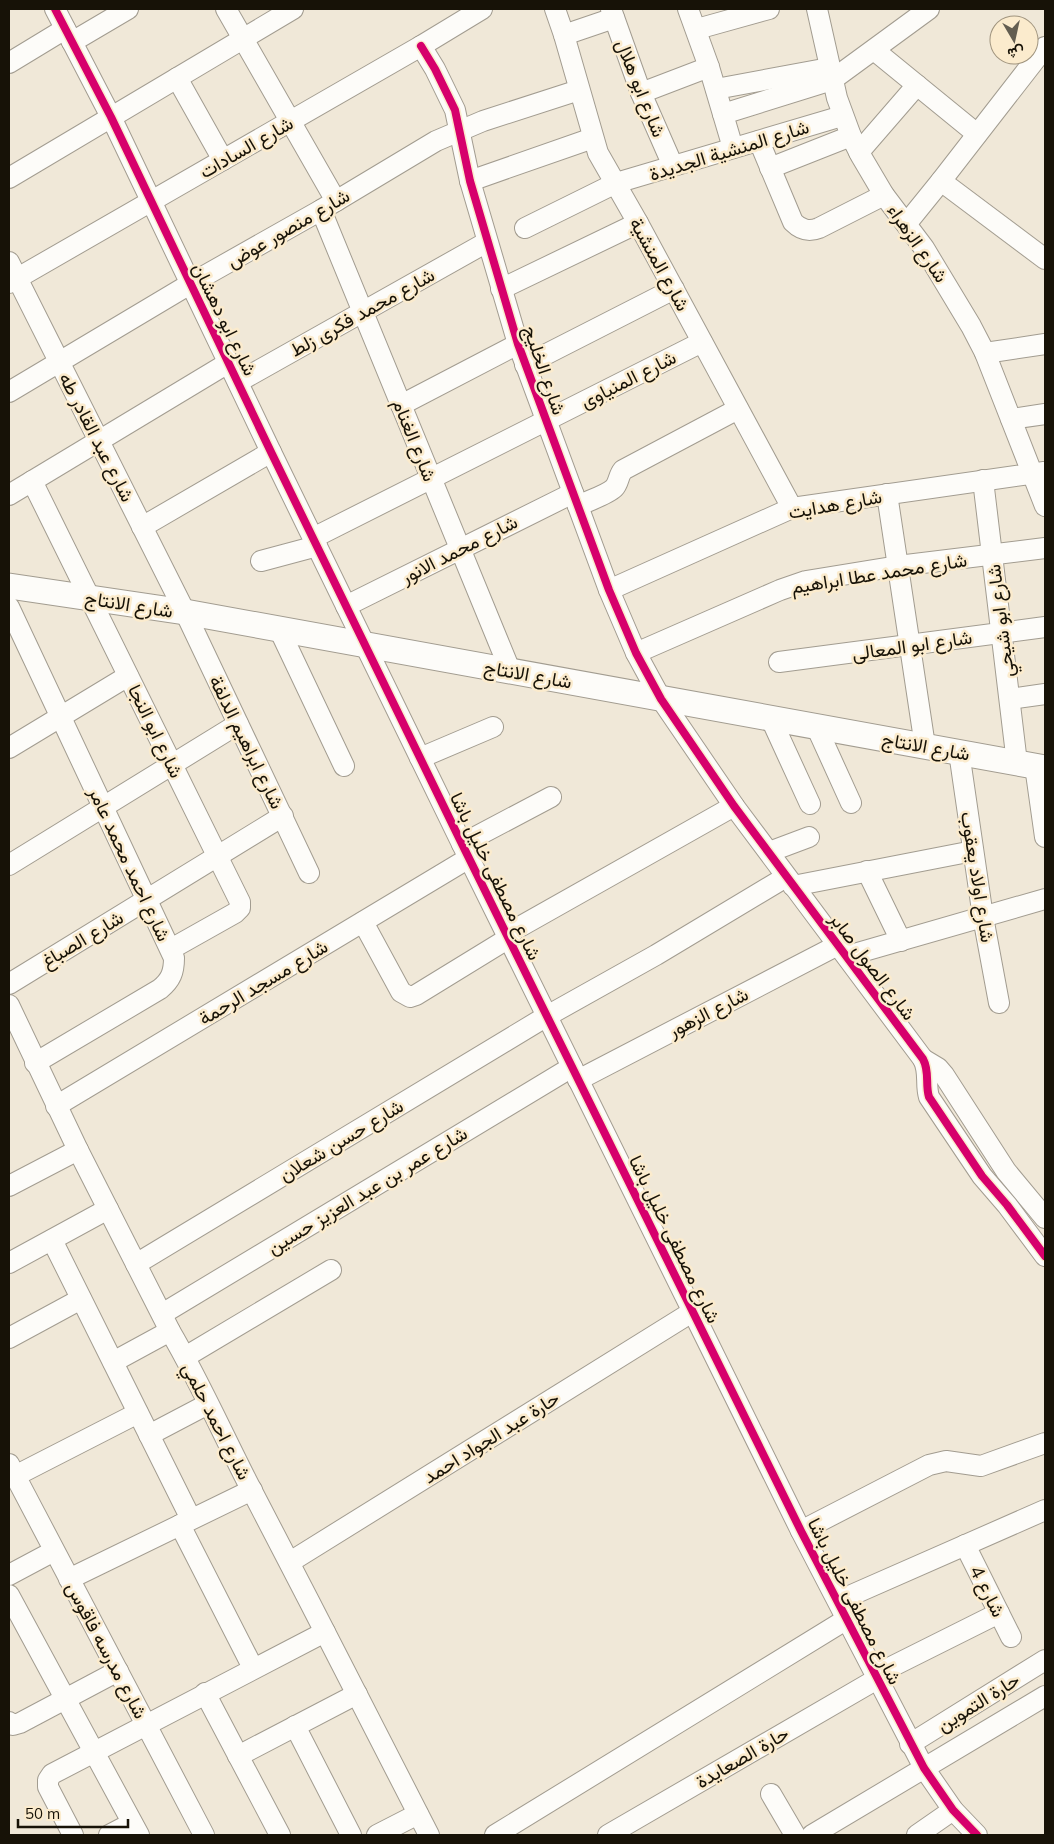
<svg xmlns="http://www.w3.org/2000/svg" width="1054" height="1844" viewBox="0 0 1054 1844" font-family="Mulish,Vazirmatn,sans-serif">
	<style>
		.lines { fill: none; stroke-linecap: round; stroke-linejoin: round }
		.minor-casing { stroke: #a29c90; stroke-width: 22 }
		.major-casing { stroke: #a29c90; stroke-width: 27 }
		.minor { stroke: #fdfcf9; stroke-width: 20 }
		.major { stroke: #fdfcf9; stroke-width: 25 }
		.cycleway-casing { stroke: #fbebcd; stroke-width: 11 }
		.cycleway { stroke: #d6006c; stroke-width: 8 }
		.labels { text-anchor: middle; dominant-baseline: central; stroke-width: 5; stroke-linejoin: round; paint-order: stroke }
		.street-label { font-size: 19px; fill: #171207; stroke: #fbebcd }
	</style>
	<rect width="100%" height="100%" fill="#f0e8d8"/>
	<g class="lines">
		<defs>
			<g id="minor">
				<path d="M55,9L111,117L271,452L462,844L801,1531L924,1768L953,1810L977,1835"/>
				<path d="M226,9L336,201"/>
				<path d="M555,9L564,35L598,153L638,223L792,508"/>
				<path d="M611,9L641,93L673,166"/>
				<path d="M688,9L709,67L733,148"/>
				<path d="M817,9L837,98L851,136L861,156L884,195L924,248L971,326L985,353L1045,506"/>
				<path d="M697,29L769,9"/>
				<path d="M564,35L614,18"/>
				<path d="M72,42L128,9"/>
				<path d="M421,46L435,69L455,110L470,181L518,344L609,590L636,653L661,699L734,806L923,1059C930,1072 925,1084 929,1097L982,1176L1007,1205L1045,1256"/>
				<path d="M874,50L977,134"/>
				<path d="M9,63L65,29"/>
				<path d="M177,78L223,160"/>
				<path d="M716,89L829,68"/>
				<path d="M641,93L709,67"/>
				<path d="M723,114L832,80L929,9"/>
				<path d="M759,141L793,222C801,230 809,232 819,228L884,195"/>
				<path d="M859,152L917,85"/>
				<path d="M770,168L851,136"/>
				<path d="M9,178L293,9"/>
				<path d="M470,181L593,138"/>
				<path d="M941,181L1045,259"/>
				<path d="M321,210L510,670"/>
				<path d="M907,223L941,181L1045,47"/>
				<path d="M525,228L616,183L842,116"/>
				<path d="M9,262L185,612L309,873"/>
				<path d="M9,283L421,46L482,9"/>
				<path d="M501,289L638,223"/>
				<path d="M985,353L1045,344"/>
				<path d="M525,365L674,289"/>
				<path d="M238,382L487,242"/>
				<path d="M9,392L190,284L321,210L436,141L483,121L579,90"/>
				<path d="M401,405L518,344"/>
				<path d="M1011,419L1045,414"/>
				<path d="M983,480L1017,763"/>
				<path d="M32,481L240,902V908L235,913L171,949"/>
				<path d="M887,494L925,746"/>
				<path d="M9,495L228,363"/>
				<path d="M578,506C587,501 607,495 614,488C619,483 618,476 623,470L738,409"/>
				<path d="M142,527L271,452"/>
				<path d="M313,538L702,342"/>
				<path d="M261,561L317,546"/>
				<path d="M609,590L792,508L1044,472"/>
				<path d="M346,606L573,493"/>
				<path d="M9,607L174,958C174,972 171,980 160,989L35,1063"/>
				<path d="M279,629L344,766"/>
				<path d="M636,653L780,590L806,581L898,566L1045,548"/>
				<path d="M779,662L1045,627"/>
				<path d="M1010,699L1045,694"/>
				<path d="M771,719L810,804"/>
				<path d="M816,726L851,803"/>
				<path d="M9,748L128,676"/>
				<path d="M959,752L983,917L999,1003"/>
				<path d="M420,758L493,727"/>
				<path d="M1035,766L1045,837"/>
				<path d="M462,844L551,797"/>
				<path d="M769,852L809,837"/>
				<path d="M9,865L238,724"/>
				<path d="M867,871L901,941"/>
				<path d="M793,886L973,851"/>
				<path d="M363,922L401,992L410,997L416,995L509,938"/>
				<path d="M507,934L734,806"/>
				<path d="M847,956L1045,899"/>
				<path d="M9,984L283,816"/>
				<path d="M9,1005L78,1150L170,1331C200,1382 224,1437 251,1489C311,1604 370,1720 429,1835"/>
				<path d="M923,1059L938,1068L944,1075L1006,1171L1045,1218"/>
				<path d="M578,1080L838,945"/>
				<path d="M56,1106L469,858"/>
				<path d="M9,1186L78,1150"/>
				<path d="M52,1240L191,1519"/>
				<path d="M9,1263L108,1209"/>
				<path d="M136,1264L547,1016L656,955L786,877"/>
				<path d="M162,1314L572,1067"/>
				<path d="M9,1338L81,1299"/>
				<path d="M185,1357L331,1270"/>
				<path d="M113,1362L170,1331"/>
				<path d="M149,1435L208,1404"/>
				<path d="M9,1464L204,1835"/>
				<path d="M15,1476L138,1413"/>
				<path d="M180,1525L253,1668"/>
				<path d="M801,1531L929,1465L946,1461L981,1466L1045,1443"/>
				<path d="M965,1545L1011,1637"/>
				<path d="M290,1562L692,1312"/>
				<path d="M9,1575L54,1551"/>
				<path d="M69,1579L252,1490"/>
				<path d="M9,1595L139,1835"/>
				<path d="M838,1601L1045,1510"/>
				<path d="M875,1675L999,1613"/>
				<path d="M205,1693L280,1835"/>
				<path d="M9,1722L13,1725L20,1723L118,1671"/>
				<path d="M295,1726L351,1835"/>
				<path d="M910,1744L1045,1660"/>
				<path d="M238,1756L357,1694"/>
				<path d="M771,1794L795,1835"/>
				<path d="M73,1835L48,1787V1780L52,1774L325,1632"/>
				<path d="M109,1835L132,1823"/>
				<path d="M377,1835L418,1814"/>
				<path d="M495,1835L847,1619"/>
				<path d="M608,1835L877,1679"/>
				<path d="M812,1835L1045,1696"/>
				<path d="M917,1835L953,1810"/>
			</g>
			<path id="major" d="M9,586L185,612L1045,768"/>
		</defs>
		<use href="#minor" class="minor-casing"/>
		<use href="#major" class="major-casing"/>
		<use href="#minor" class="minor"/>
		<use href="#major" class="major"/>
		<defs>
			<g id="cycleway">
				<path d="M55,9L111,117L271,452L462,844L801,1531L924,1768L953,1810L977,1835"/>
				<path d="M421,46L435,69L455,110L470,181L518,344L609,590L636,653L661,699L734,806L923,1059C930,1072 925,1084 929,1097L982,1176L1007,1205L1045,1256"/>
			</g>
		</defs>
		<use href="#cycleway" class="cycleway-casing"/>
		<use href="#cycleway" class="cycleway"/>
	</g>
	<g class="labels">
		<g class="street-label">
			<text transform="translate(641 88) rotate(68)">شارع ابو هلال</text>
			<text transform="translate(246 147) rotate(-30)">شارع السادات</text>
			<text transform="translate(729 150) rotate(-17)">شارع المنشية الجديدة</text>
			<text transform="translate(288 228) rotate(-30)">شارع منصور عوض</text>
			<text transform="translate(918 243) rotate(55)">شارع الزهراء</text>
			<text transform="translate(660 264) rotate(61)">شارع المنشية</text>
			<text transform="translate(362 312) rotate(-29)">شارع محمد فكرى زلط</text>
			<text transform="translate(225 319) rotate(64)">شارع ابو دهشان</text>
			<text transform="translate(545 370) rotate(71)">شارع الخليج</text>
			<text transform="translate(628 379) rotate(-27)">شارع المنياوى</text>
			<text transform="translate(97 437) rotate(63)">شارع عبد القادر طه</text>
			<text transform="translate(415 440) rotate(68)">شارع الغنام</text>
			<text transform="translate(835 504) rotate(-10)">شارع هدايت</text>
			<text transform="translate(459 549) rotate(-27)">شارع محمد الانور</text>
			<text transform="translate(879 573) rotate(-9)">شارع محمد عطا ابراهيم</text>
			<text transform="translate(129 604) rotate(9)">شارع الانتاج</text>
			<text transform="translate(1000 621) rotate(-97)">شارع ابو شيحي</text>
			<text transform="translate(912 645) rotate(-8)">شارع ابو المعالى</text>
			<text transform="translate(528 674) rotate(10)">شارع الانتاج</text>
			<text transform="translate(156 731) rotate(64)">شارع ابو النجا</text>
			<text transform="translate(247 742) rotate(64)">شارع ابراهيم الدلفة</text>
			<text transform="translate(926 746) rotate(10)">شارع الانتاج</text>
			<text transform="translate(130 864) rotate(65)">شارع احمد محمد عامر</text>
			<text transform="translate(496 876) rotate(64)">شارع مصطفى خليل باشا</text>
			<text transform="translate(978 877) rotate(81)">شارع اولاد يعقوب</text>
			<text transform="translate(82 939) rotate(-31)">شارع الصباغ</text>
			<text transform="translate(873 966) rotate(53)">شارع الصول صابر</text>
			<text transform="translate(263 982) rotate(-31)">شارع مسجد الرحمة</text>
			<text transform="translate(708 1012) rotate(-27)">شارع الزهور</text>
			<text transform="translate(341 1140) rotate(-31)">شارع حسن شعلان</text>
			<text transform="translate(367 1190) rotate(-31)">شارع عمر بن عبد العزيز حسين</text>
			<text transform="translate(675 1239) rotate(64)">شارع مصطفى خليل باشا</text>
			<text transform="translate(217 1421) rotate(63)">شارع احمد حلمي</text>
			<text transform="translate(491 1437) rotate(-32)">حارة عبد الجواد احمد</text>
			<text transform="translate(988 1591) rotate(63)">شارع 4</text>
			<text transform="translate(855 1601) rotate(63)">شارع مصطفى خليل باشا</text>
			<text transform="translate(107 1650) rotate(62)">شارع مدرسه فاقوس</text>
			<text transform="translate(978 1702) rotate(-32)">حارة التموين</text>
			<text transform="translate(742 1757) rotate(-30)">حارة الصعايدة</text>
		</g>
	</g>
	<rect width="1054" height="1844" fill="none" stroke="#171207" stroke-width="20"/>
	<g transform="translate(1014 40) rotate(171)"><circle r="24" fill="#fbebcd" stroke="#a0947e"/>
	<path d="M0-4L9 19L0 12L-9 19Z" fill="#635d50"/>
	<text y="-8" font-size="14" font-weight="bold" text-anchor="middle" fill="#171207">ش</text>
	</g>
	<path d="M18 1819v8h110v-8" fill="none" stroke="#171207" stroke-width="2.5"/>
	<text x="25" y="1819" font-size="15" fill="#171207" stroke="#fbebcd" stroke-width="4" paint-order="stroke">50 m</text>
</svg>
